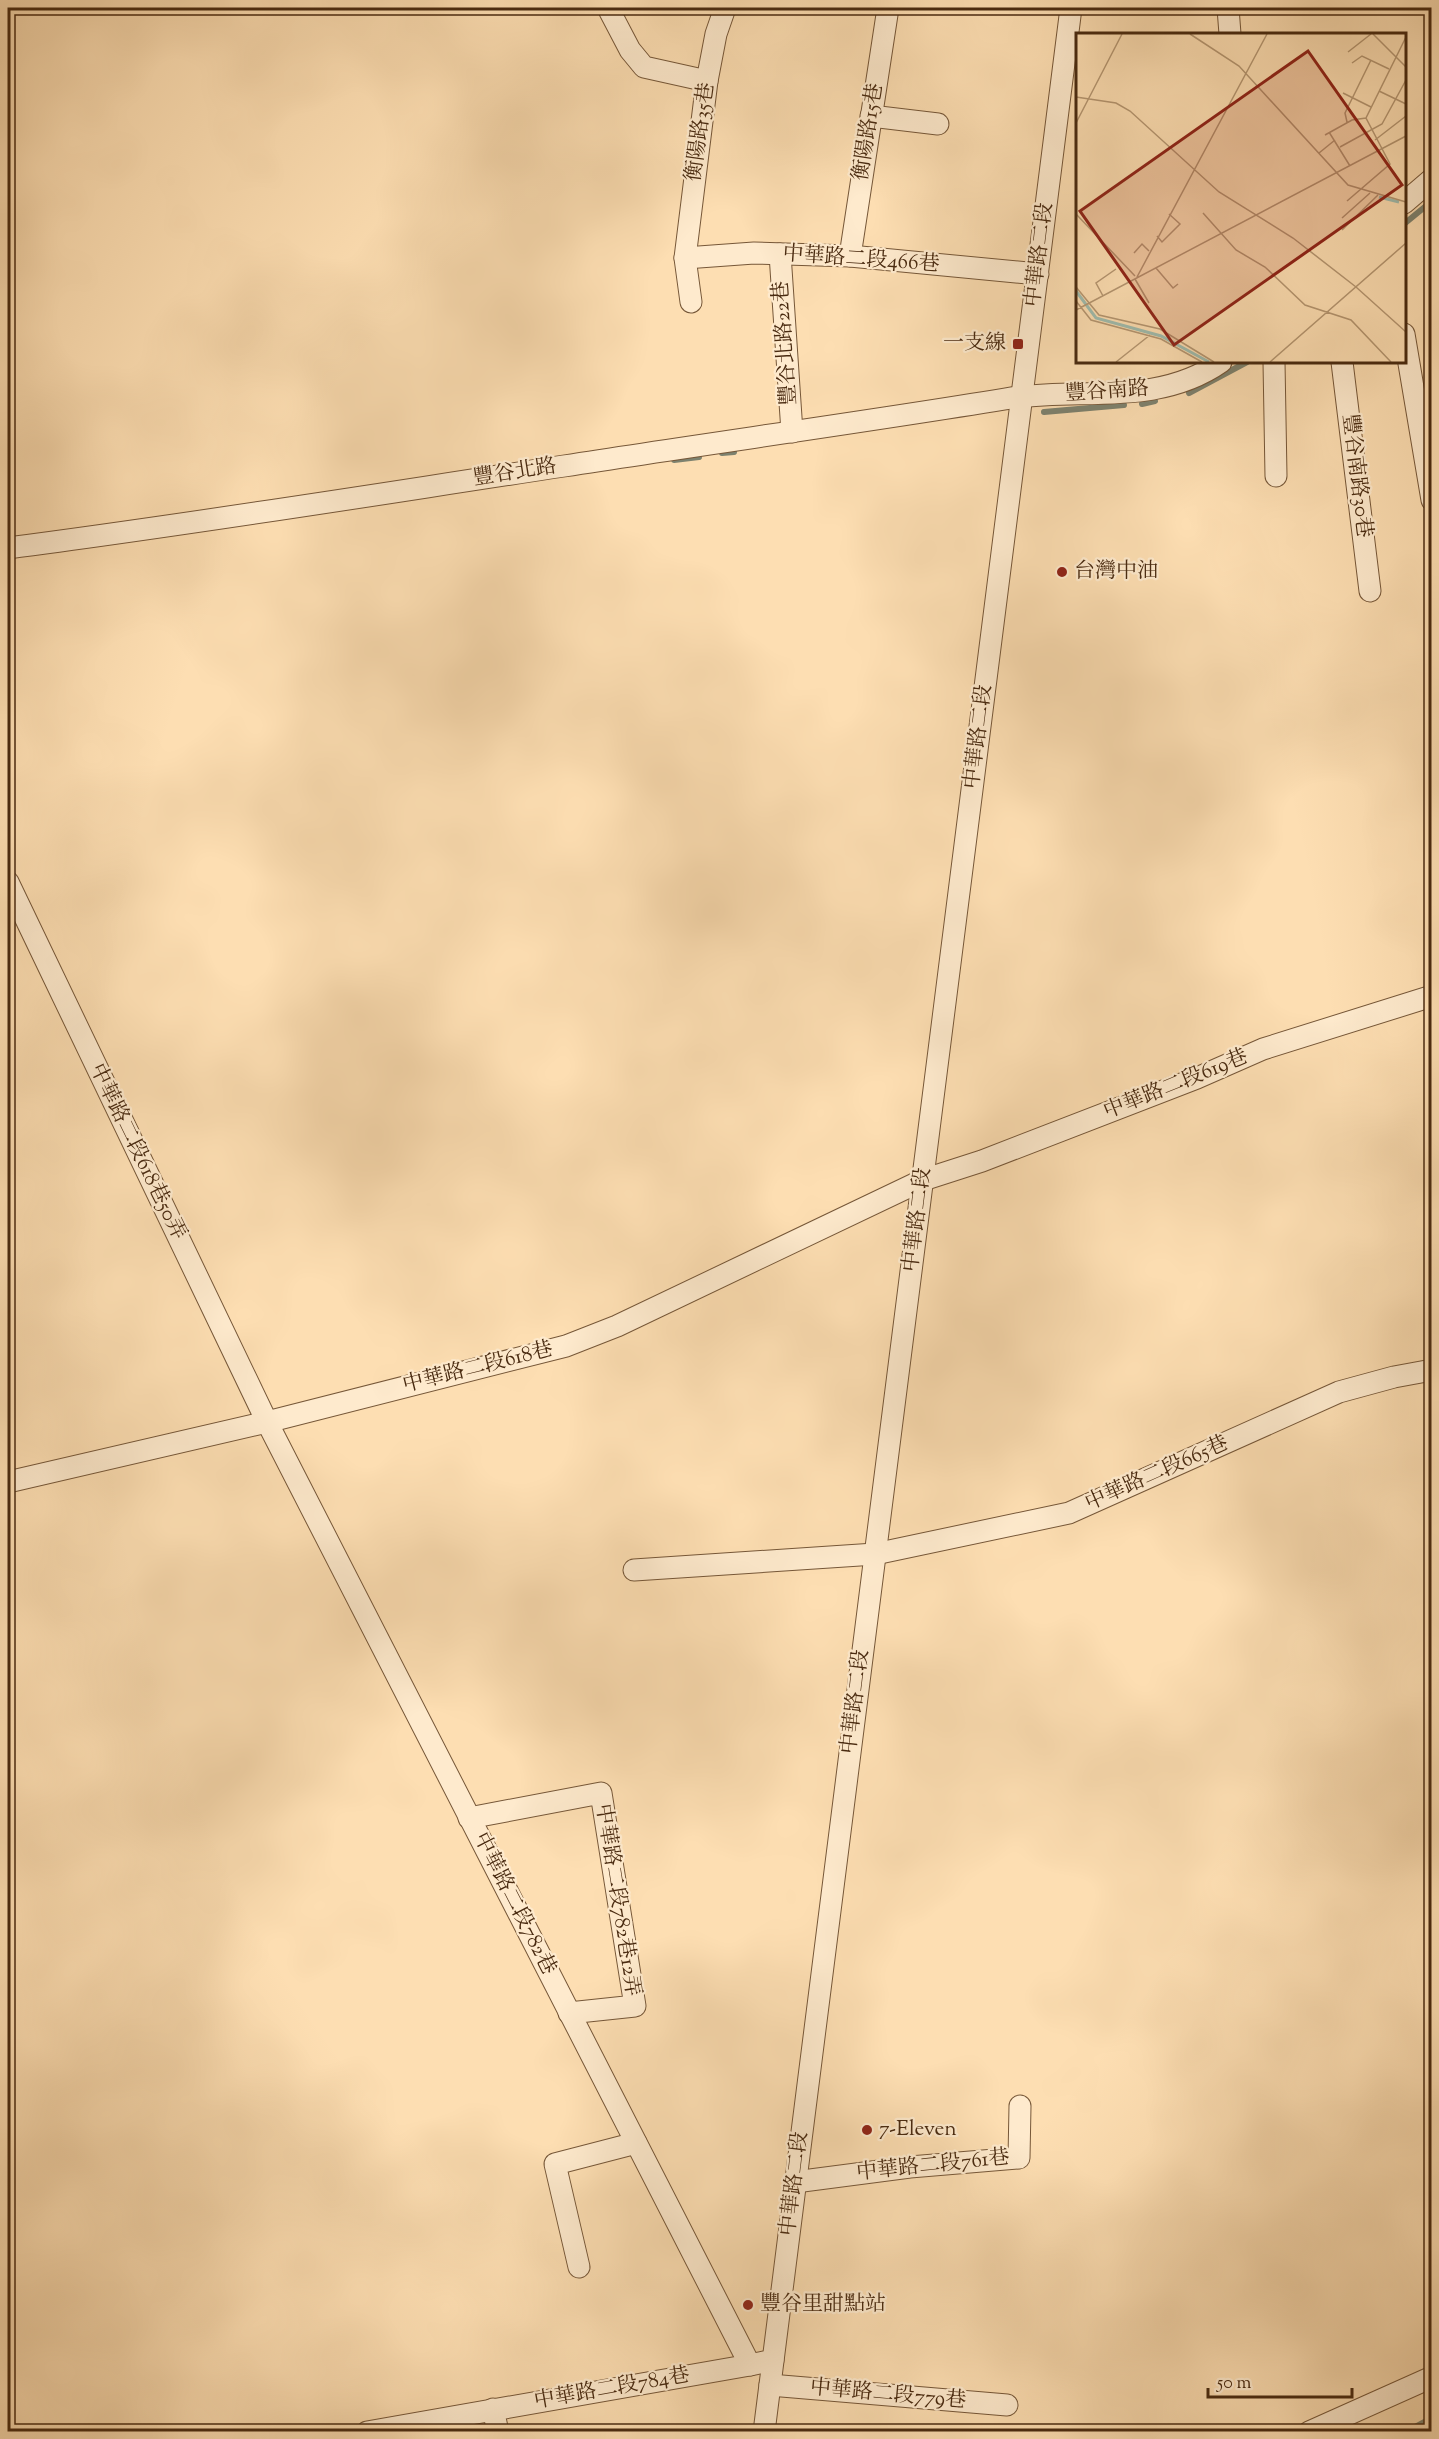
<svg xmlns="http://www.w3.org/2000/svg" width="1439" height="2439" viewBox="0 0 1439 2439" font-family="'Sorts Mill Goudy','Noto Serif TC',serif">
	<style>
		.lines { fill: none; stroke-linecap: round; stroke-linejoin: round }
		.stream { stroke: #7d826f; stroke-width: 6 }
		.minor-casing { stroke: #765738; stroke-width: 23 }
		.minor { stroke: #feeacd; stroke-width: 21 }
		.poi-dot { fill: #8f2418; stroke: #feeacd; stroke-width: 2 }
		.labels { text-anchor: middle; dominant-baseline: central; stroke-width: 4.5; stroke-linejoin: round; paint-order: stroke }
		.street-label { font-size: 21px; fill: #492a10; stroke: #feeacd }
		.poi-label { font-size: 21px; fill: #492a10; stroke: #feeacd; text-anchor: start }
		.inset-river { fill: none; stroke: #9fbcae; stroke-width: 3 }
		.inset-road { fill: none; stroke: #b59671; stroke-width: 1.5 }
		.view { fill: #8f2418; fill-opacity: 0.15; stroke: #8f2418; stroke-width: 3 }
		.inset-edge { fill: none; stroke: #492a10; stroke-width: 3 }
	</style>
	<rect width="100%" height="100%" fill="#fddeb2"/>
	<filter id="stains"><feTurbulence type="fractalNoise" baseFrequency=".00333" numOctaves="4"/><feColorMatrix values="0 0 0 0 .2 0 0 0 0 .09 0 0 0 0 .02 0 0 0 .5 -.17"/></filter>
	<radialGradient id="worn" r=".72"><stop offset=".6" stop-color="#630" stop-opacity="0"/><stop offset="1" stop-color="#630" stop-opacity=".3"/></radialGradient>
	<g class="lines">
		<g class="stream">
			<path d="M1404,224L1432,201"/>
			<path d="M1189,393L1247,362"/>
			<path d="M1142,404L1155,401"/>
			<path d="M1044,412L1124,405"/>
			<path d="M722,453L734,452"/>
			<path d="M674,460L699,457"/>
			<path d="M1406,2432L1432,2418"/>
		</g>
		<defs>
			<g id="minor">
				<path d="M608,8L630,50L644,67L707,81"/>
				<path d="M1228,8L1230,34"/>
				<path d="M871,116L938,124"/>
				<path d="M1404,203L1432,179"/>
				<path d="M780,254L792,432"/>
				<path d="M850,256L888,8"/>
				<path d="M685,258L754,253L850,256L1038,274"/>
				<path d="M691,302L685,258L707,81L716,34L725,8"/>
				<path d="M1404,334L1432,500"/>
				<path d="M1274,362L1276,476"/>
				<path d="M1342,362L1370,591"/>
				<path d="M8,548C194,524 379,494 564,466C711,443 858,423 1005,399C1078,386 1155,408 1221,362"/>
				<path d="M8,882L267,1422L750,2365L773,2360"/>
				<path d="M8,1482L267,1422L566,1346L617,1326L923,1180L982,1161L1197,1078L1263,1049L1432,996"/>
				<path d="M634,1570L875,1554L1069,1513L1339,1392L1394,1377L1432,1370"/>
				<path d="M469,1818L601,1793L635,2006L569,2013"/>
				<path d="M795,2182L910,2167L1019,2158L1020,2106"/>
				<path d="M579,2267L555,2164L636,2143"/>
				<path d="M770,2385L1007,2405"/>
				<path d="M493,2409L498,2432"/>
				<path d="M367,2432L750,2365"/>
				<path d="M764,2432L1071,8"/>
				<path d="M1309,2432L1432,2377"/>
			</g>
		</defs>
		<use href="#minor" class="minor-casing"/>
		<use href="#minor" class="minor"/>
	</g>
	<g class="poi-dot">
		<rect x="1012" y="338" width="12" height="12" rx="3"/>
		<circle cx="1062" cy="572" r="6"/>
		<circle cx="867" cy="2130" r="6"/>
		<circle cx="748" cy="2305" r="6"/>
	</g>
	<g class="labels">
		<g class="street-label">
			<text transform="translate(701 132) rotate(-82)">衡陽路35巷</text>
			<text transform="translate(869 132) rotate(-81)">衡陽路15巷</text>
			<text transform="translate(1040 255) rotate(-83)">中華路二段</text>
			<text transform="translate(861 260) rotate(4)">中華路二段466巷</text>
			<text transform="translate(786 343) rotate(-94)">豐谷北路22巷</text>
			<text transform="translate(1107 392) rotate(-4)">豐谷南路</text>
			<text transform="translate(515 473) rotate(-9)">豐谷北路</text>
			<text transform="translate(1356 476) rotate(83)">豐谷南路30巷</text>
			<text transform="translate(979 737) rotate(-83)">中華路二段</text>
			<text transform="translate(1176 1085) rotate(-22)">中華路二段619巷</text>
			<text transform="translate(137 1152) rotate(64)">中華路二段618巷50弄</text>
			<text transform="translate(918 1220) rotate(-83)">中華路二段</text>
			<text transform="translate(478 1368) rotate(-14)">中華路二段618巷</text>
			<text transform="translate(1157 1474) rotate(-24)">中華路二段665巷</text>
			<text transform="translate(856 1702) rotate(-83)">中華路二段</text>
			<text transform="translate(617 1900) rotate(81)">中華路二段782巷12弄</text>
			<text transform="translate(514 1904) rotate(63)">中華路二段782巷</text>
			<text transform="translate(933 2166) rotate(-6)">中華路二段761巷</text>
			<text transform="translate(795 2184) rotate(-83)">中華路二段</text>
			<text transform="translate(612 2389) rotate(-10)">中華路二段784巷</text>
			<text transform="translate(888 2395) rotate(5)">中華路二段779巷</text>
		</g>
		<g class="poi-label">
			<text x="1006" y="344" text-anchor="end">一支線</text>
			<text x="1074" y="572">台灣中油</text>
			<text x="879" y="2130">7-Eleven</text>
			<text x="760" y="2305">豐谷里甜點站</text>
		</g>
	</g>
	<g transform="translate(1076 33)">
		<rect width="330" height="330" fill="#fddeb2"/>
		<path class="inset-river" d="M303,164L323,169M0,258L20,285L85,303L133,329"/>
		<path class="inset-road" d="M114,1L163,33L272,152L330,169M297,1L330,34M272,19L295,1M276,30L286,23L313,36M303,58L330,71M267,60L295,74M0,64L40,70L54,78L143,159L217,205L280,254L330,299M271,89L269,80L295,27M0,90L46,1M253,99L274,133M249,102L276,87L290,85M299,107L330,83M264,114L306,91L330,47M243,120L259,107M271,168L314,131L290,85L330,4M127,180L160,217L189,234L229,272L275,287L315,329M0,181L59,243M266,185L294,160M266,197L302,162M81,203L86,209L104,191L93,181M58,220L66,211L73,218M80,235L97,255L102,251M61,244L191,1M59,246L73,270M0,254L23,282L84,296L138,329M27,263L20,250L40,236M0,268L15,287L85,306L126,329M0,277L330,103M40,329L74,302M194,329L330,210"/>
		<path class="view" d="M232,18L326,152L98,312L4,178Z"/>
		<rect width="330" height="330" class="inset-edge"/>
	</g>
	<rect width="1439" height="2439" fill="none" stroke="#fddeb2" stroke-width="30"/>
	<rect x="9" y="9" width="1421" height="2421" fill="none" stroke="#492a10" stroke-width="3"/>
	<rect x="15" y="15" width="1409" height="2409" fill="none" stroke="#492a10" stroke-width="1.5"/>
	<path d="M1208 2388v9h144v-9" fill="none" stroke="#492a10" stroke-width="3"/>
	<text x="1217" y="2388" font-size="18" fill="#492a10" stroke="#feeacd" stroke-width="4.5" paint-order="stroke">50 m</text>
	<rect width="100%" height="100%" filter="url(#stains)"/>
	<rect width="100%" height="100%" fill="url(#worn)"/>
</svg>
